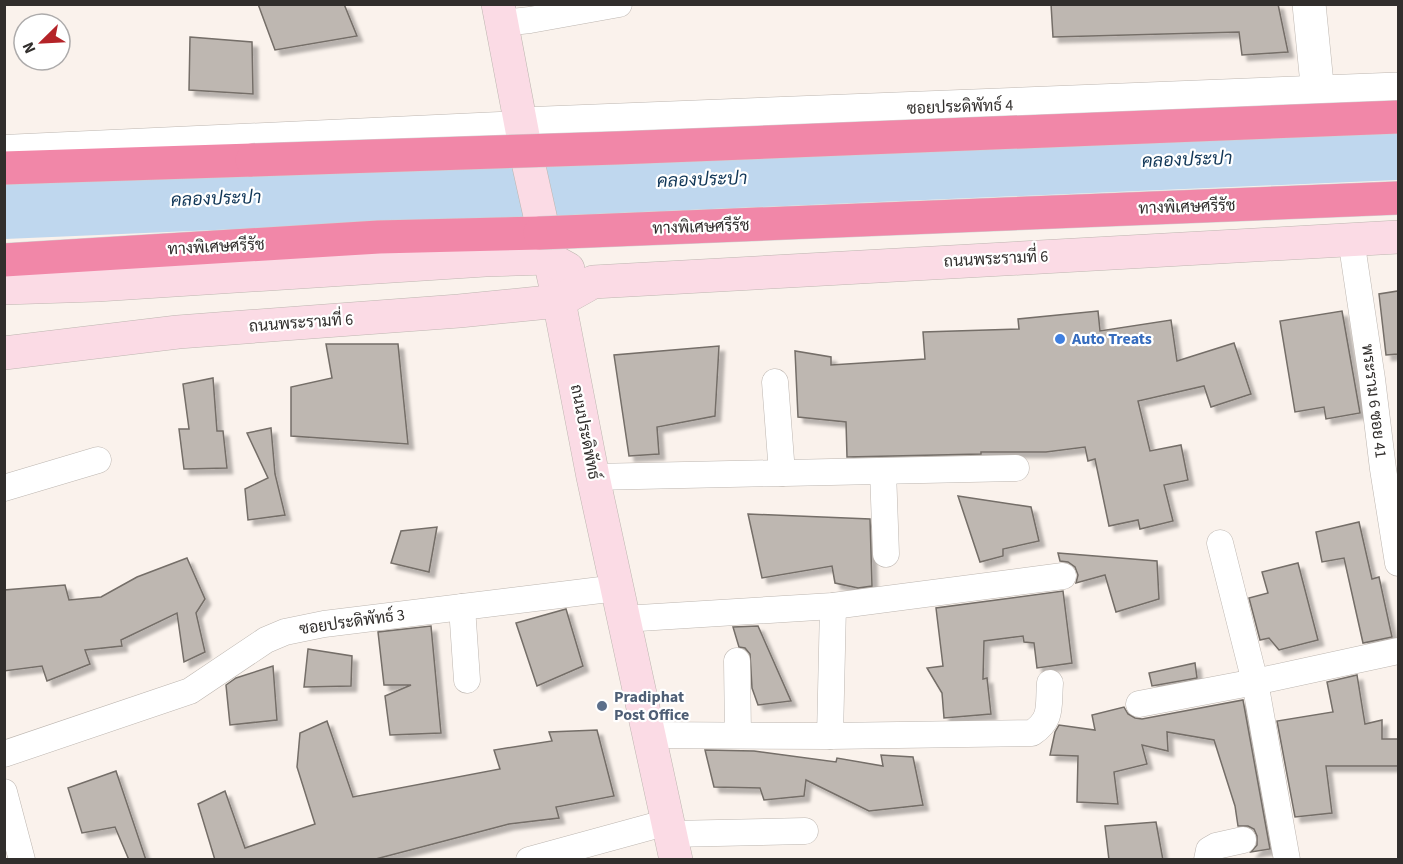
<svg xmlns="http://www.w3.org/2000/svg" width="1403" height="864" viewBox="0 0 1403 864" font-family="'Source Sans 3',Sarabun,sans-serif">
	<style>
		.water { fill: #bfd7ee }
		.building { fill: #beb7b1; stroke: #746e68; stroke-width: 1.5; filter: url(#shadow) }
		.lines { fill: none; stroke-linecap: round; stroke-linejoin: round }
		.minor-casing { stroke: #bdb6b0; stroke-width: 27 }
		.tertiary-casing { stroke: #bdb6b0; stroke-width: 34 }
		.secondary-casing { stroke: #bdb6b0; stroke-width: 34 }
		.motorway-casing { stroke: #d2d1d1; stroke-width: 34 }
		.minor { stroke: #fff; stroke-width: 26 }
		.tertiary { stroke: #fff; stroke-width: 33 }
		.secondary { stroke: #fbdbe5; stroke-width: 33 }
		.motorway { stroke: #f187a8; stroke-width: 33 }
		.motorway-bridge-casing { stroke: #d2d1d1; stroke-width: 34; stroke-linecap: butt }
		.motorway-bridge { stroke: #f187a8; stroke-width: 33 }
		.shop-dot { fill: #3f7fe0; stroke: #fff; stroke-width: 2 }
		.service-dot { fill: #5c6f8a; stroke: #fff; stroke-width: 2 }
		.labels { text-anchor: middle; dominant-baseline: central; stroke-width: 4.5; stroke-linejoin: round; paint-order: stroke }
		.street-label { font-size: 16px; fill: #312e2c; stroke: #fff }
		.shop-label { font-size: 16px; font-weight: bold; fill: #366cbe; stroke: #fff; text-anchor: start }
		.service-label { font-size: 16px; font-weight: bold; fill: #4e5e75; stroke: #fff; text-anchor: start }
		.water-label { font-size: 18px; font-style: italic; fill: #113758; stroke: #fff }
	</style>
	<defs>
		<filter id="shadow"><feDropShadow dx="5.5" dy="5.5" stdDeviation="1.5" flood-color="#0004"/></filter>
	</defs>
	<rect width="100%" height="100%" fill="#faf2ec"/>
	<path class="water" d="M1398,125V180L5,239L4,183Z"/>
	<g class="building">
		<path d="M258,4H344L357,36L275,50Z"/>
		<path d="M1051,4H1278L1288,52L1242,55L1239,32L1053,37Z"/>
		<path d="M190,37L252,42L253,94L189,90Z"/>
		<path d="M1398,291V354L1386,355L1379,294Z"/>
		<path d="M1098,311L1100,331L1171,320L1177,361L1234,343L1251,394L1211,407L1204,386L1138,401L1150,451L1181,445L1188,480L1164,485L1173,521L1140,529L1138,520L1109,526L1095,459L1088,461L1085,447L1046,452H981V454L847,457L846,422L798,417L795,351L831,357V365L925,359L923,332L1019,329L1018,319Z"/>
		<path d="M1342,311L1360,413L1326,419L1324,407L1295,412L1280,321Z"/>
		<path d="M326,344H398L408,444L291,436V387L332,378Z"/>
		<path d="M719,346L715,416L657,427L659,454L629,456L614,355Z"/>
		<path d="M213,378L217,431H223L227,468L184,469L179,429H189L183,384Z"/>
		<path d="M271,428L275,474L285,515L248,520L245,489L268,478L247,433Z"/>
		<path d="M958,496L1031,507L1039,541L1003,549V556L980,562Z"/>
		<path d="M748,514L870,519L872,586L858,588L835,583L832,566L762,578Z"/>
		<path d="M1359,522L1372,579L1379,577L1392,637L1363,643L1344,558L1322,562L1316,532Z"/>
		<path d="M437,527L429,572L391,563L401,531Z"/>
		<path d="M1058,553L1157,561L1159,599L1116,612L1105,575L1076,583L1078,575L1075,567L1068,562L1060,561Z"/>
		<path d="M187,558L205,599L196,613L205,652L184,662L177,613L121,640L122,646L85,650L90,664L47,681L42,666L4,671V590L65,585L69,600L101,597L137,577Z"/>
		<path d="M1298,563L1318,640L1279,650L1269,638L1260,640L1249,598L1268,593L1262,572Z"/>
		<path d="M1063,591L1072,663L1037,668L1034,643L1024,642L1023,636L984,641L983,679L987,678L991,714L944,718L942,693L927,668L943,666L936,608Z"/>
		<path d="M566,609L583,666L537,686L516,623Z"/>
		<path d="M431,626L441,733L390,735L385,696L411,685H384L378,632Z"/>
		<path d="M758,626L791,701L758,705L752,688L750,654L745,648L739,647L733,627Z"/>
		<path d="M308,649L352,656L351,686L304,687Z"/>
		<path d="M1195,663L1197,678L1152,686L1149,673Z"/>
		<path d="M273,666L277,720L230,725L226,685L236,678Z"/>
		<path d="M1357,675L1365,724L1382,720V739H1398V766H1326L1332,813L1295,817L1277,721L1333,712L1327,682Z"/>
		<path d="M1243,700L1270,849L1251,852L1257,845V836L1254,829L1248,826H1238L1235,806L1214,740L1167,732L1168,751L1142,745L1147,764L1114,772L1118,804L1077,802L1078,756L1050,755L1055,732L1059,725L1095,730L1092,715L1124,707L1128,714L1135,718L1142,719Z"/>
		<path d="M327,721L353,797L500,769L494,750L552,741L549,732L597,730L614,796L556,807L559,818L509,824L372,860H215L198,804L225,791L245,848L315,824L297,767L300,733Z"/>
		<path d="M705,750L754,751L836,762L837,758L883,766L881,755L913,757L923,805L869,811L806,780L804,796L764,800L760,788L714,787Z"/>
		<path d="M116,771L146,860H129L115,827L82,833L68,788Z"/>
		<path d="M1156,822L1163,860H1109L1105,826Z"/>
	</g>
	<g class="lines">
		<defs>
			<g id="minor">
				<path d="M502,23L530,20L619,4"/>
				<path d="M4,148L521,124"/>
				<path d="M1351,239L1372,379L1383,469L1398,563"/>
				<path d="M775,382L782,473"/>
				<path d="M883,471L886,554"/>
				<path d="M593,477L1016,468"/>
				<path d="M4,488L98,460"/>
				<path d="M1220,543L1255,682L1287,860"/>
				<path d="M462,607L467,680"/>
				<path d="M623,619L833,606L1063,576"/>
				<path d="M737,661L738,735"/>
				<path d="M1139,704L1255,682L1398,651"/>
				<path d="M648,735L830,736L1032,733C1053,719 1048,706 1050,683"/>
				<path d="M830,736L833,606"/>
				<path d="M4,754L190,691L266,640L285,632L324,624L617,588"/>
				<path d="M4,792L22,860"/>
				<path d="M671,834L805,831"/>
				<path d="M529,860L668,822"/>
				<path d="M1207,860L1209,850L1216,846L1243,840"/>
			</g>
			<g id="tertiary">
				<path d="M1309,4L1318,94"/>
				<path d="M521,124L1398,89"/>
			</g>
			<g id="secondary">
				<path d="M498,4L528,162L559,301L593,477L676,860"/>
				<path d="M4,288L97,285L485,260L548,258L568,269"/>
				<path d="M4,353L178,332L459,311L559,301L593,282L1398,237"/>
			</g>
			<g id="motorway">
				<path d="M4,168L252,160"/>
				<path d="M4,260L379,237L540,233"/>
			</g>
		</defs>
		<use href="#minor" class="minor-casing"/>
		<use href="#tertiary" class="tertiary-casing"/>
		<use href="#secondary" class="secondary-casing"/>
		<use href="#motorway" class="motorway-casing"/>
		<use href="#minor" class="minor"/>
		<use href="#tertiary" class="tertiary"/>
		<use href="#secondary" class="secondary"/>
		<use href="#motorway" class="motorway"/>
		<defs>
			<g id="motorway-bridge">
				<path d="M252,160L617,148L1398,117"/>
				<path d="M540,233L1398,198"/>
			</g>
		</defs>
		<use href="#motorway-bridge" class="motorway-bridge-casing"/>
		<use href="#motorway-bridge" class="motorway-bridge"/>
	</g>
	<circle class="shop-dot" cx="1060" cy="339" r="6"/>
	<circle class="service-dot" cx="602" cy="706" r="6"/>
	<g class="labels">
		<g class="street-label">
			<text transform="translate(960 107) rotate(-2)">ซอยประดิพัทธ์ 4</text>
			<text transform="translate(1187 207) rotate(-2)">ทางพิเศษศรีรัช</text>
			<text transform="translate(701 227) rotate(-2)">ทางพิเศษศรีรัช</text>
			<text transform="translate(216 247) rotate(-3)">ทางพิเศษศรีรัช</text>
			<text transform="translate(996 259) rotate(-3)">ถนนพระรามที่ 6</text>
			<text transform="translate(301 323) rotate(-4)">ถนนพระรามที่ 6</text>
			<text transform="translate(1374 401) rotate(83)">พระราม 6 ซอย 41</text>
			<text transform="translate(585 432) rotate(79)">ถนนประดิพัทธ์</text>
			<text transform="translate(352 622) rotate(-8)">ซอยประดิพัทธ์ 3</text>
		</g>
		<g class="shop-label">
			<text x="1072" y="339">Auto Treats</text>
		</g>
		<g class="service-label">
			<text x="614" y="697">Pradiphat<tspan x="614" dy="18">Post Office</tspan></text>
		</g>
		<g class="water-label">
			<text transform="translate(1187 160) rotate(-2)">คลองประปา</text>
			<text transform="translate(702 180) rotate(-2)">คลองประปา</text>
			<text transform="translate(216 199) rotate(-2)">คลองประปา</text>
		</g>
	</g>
	<rect width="1403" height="864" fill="none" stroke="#312e2c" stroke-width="12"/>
	<g transform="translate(42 42) rotate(246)"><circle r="28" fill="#ffffff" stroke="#adabab" stroke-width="1.5"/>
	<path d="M0-4.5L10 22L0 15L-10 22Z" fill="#b42328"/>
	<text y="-9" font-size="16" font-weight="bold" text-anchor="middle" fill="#312e2c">N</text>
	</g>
</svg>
